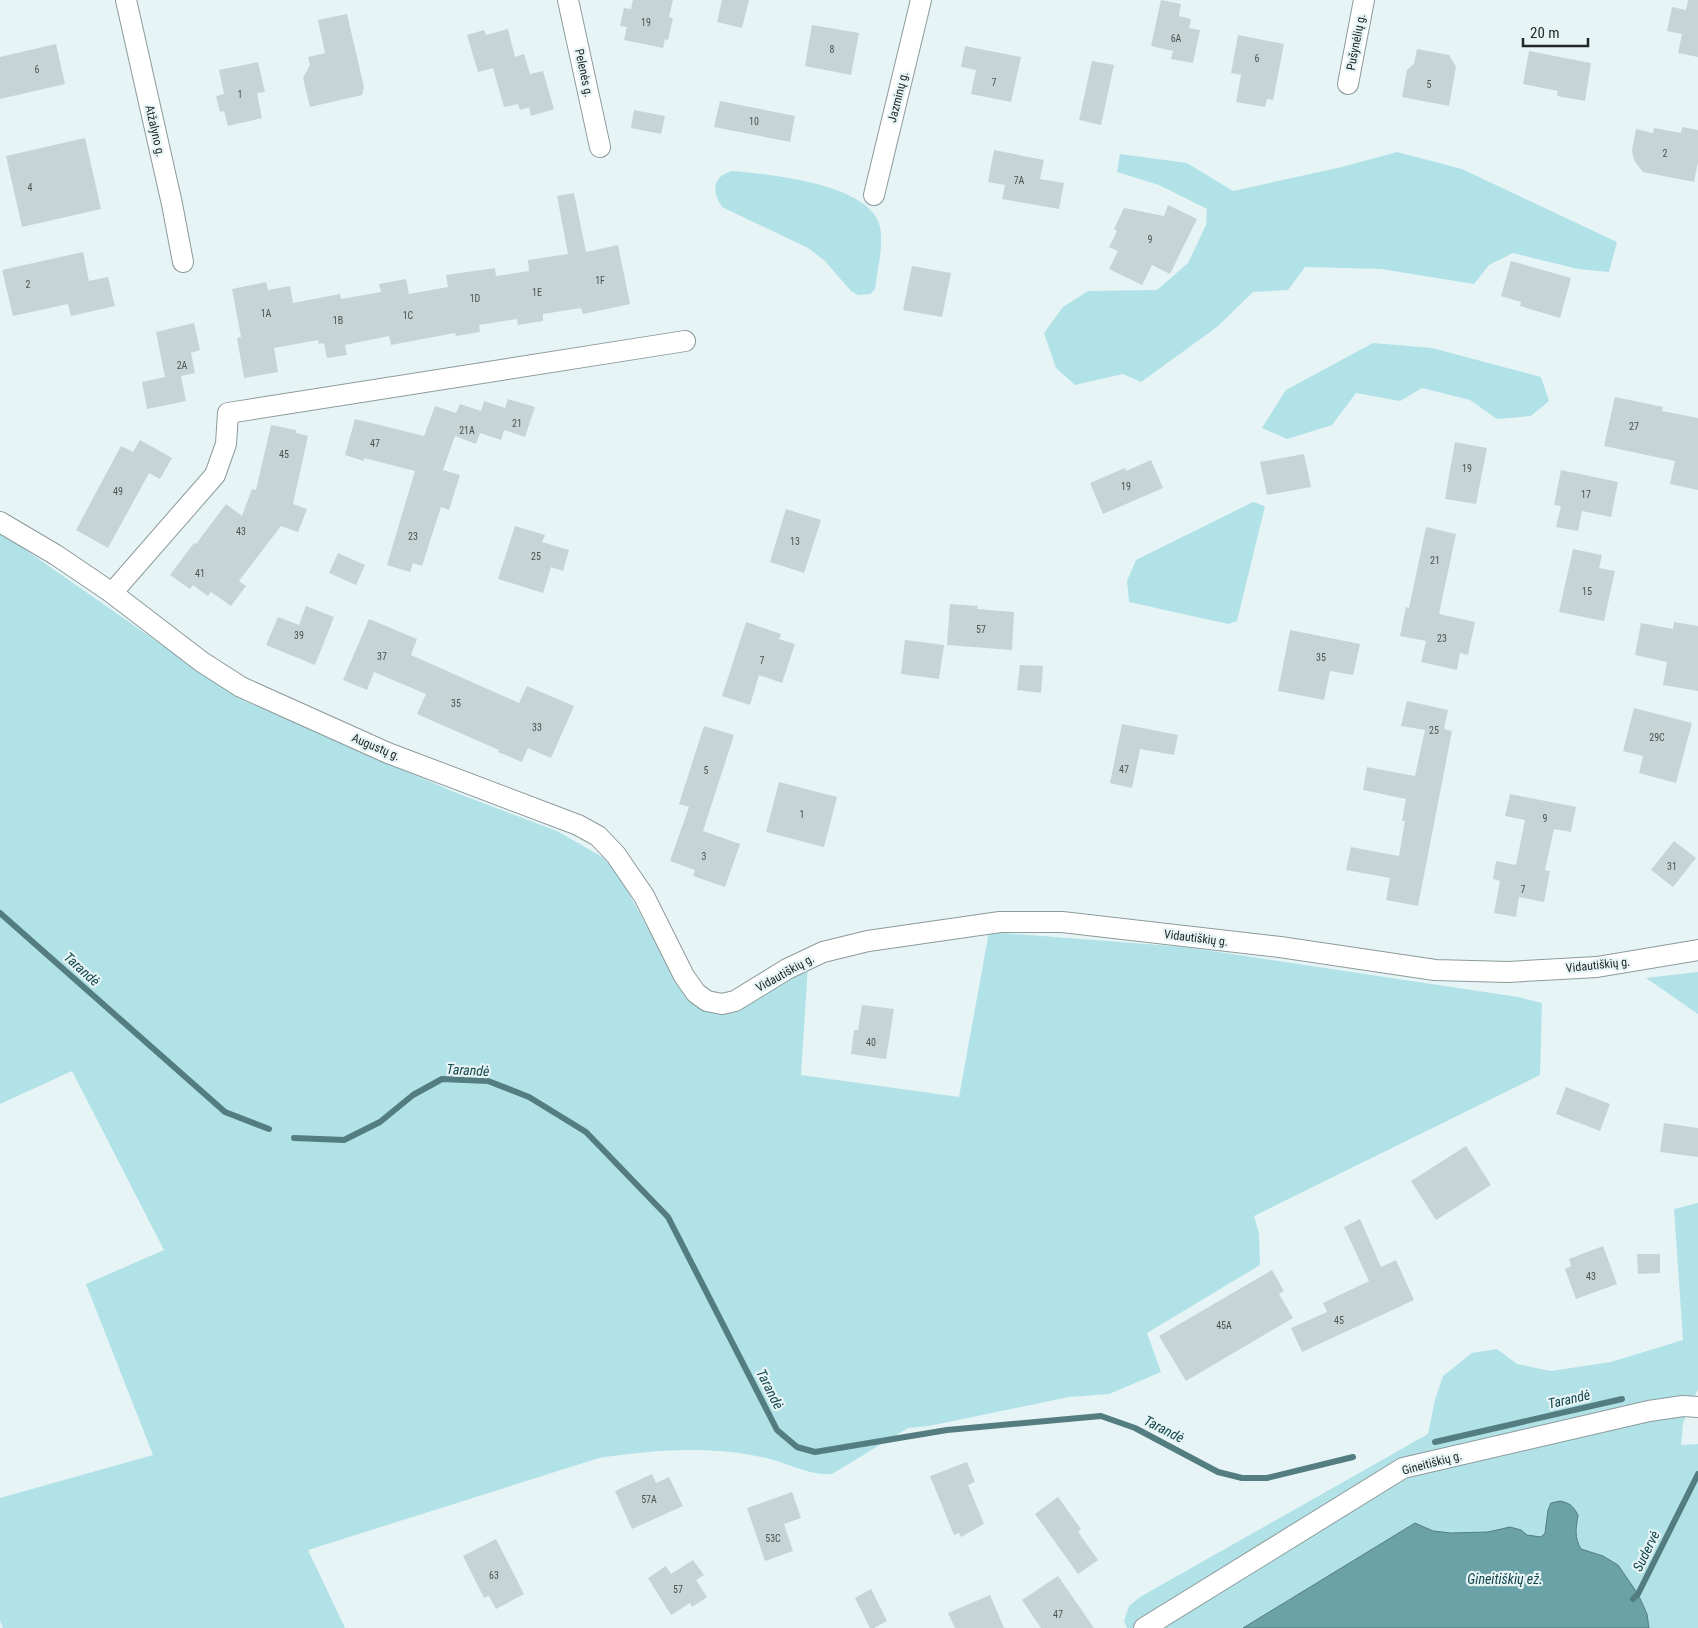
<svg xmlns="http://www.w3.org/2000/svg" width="1698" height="1628" viewBox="0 0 1698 1628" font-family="'Roboto Condensed',sans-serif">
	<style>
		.green { fill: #b0e2e7 }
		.water { fill: #6aa2a7; stroke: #547d81 }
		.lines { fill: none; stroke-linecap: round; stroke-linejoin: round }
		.stream { stroke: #547d81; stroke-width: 6 }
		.building { fill: #c7d4d5 }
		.street-casing { stroke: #8d9a9b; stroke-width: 22 }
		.street { stroke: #fff; stroke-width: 20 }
		.labels { text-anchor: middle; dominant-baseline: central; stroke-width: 4.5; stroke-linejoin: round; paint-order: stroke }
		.number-label { font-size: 10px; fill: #4b5253 }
		.street-label { font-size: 12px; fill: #222728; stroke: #e7f4f5 }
		.water-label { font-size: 14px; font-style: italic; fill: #12464b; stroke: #e7f4f5 }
	</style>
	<rect width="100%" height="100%" fill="#e7f4f5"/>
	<g class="green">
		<path d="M1397,152L1462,169L1617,242L1609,272L1578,269L1513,253L1489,265L1474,284L1381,269L1305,267L1288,290L1253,292L1217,327L1141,382L1123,374L1075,385L1056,368L1044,333L1063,307L1088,291L1157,290L1188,263L1206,225L1207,209L1159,185L1117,172L1120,154L1187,163L1233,191L1342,167Z"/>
		<path d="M732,171C768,174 872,184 880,227C884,246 877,270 875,289L870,294L858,295L851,291L824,260L808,248L722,207C711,191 713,176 732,171Z"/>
		<path d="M1373,343L1432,348L1541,377L1549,401L1531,416L1497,419L1470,400L1422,388L1400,401L1356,393L1332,425L1287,439L1262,428L1286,390Z"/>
		<path d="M1253,502L1265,506L1237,621L1228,624L1129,602L1127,581L1136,560Z"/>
		<path d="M0,532L238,698L454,792L557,831L604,858L622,881L686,998L701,1008L808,965L801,1075L959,1097L989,932L1185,947L1518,997L1542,1003L1540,1075L1254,1216L1259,1233L1260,1265L1147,1333L1161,1372L1109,1394L1069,1397L929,1426L908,1428L832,1474C809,1476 788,1463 766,1458C709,1445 655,1450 599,1458L308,1550L345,1628H3L0,1620V1498L153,1455L86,1284L164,1250L72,1071L0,1104Z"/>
		<path d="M1698,972V1014L1646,978Z"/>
		<path d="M1698,1203V1389L1683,1423L1681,1445L1698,1444V1628H1649L1647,1614L1603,1556L1581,1549C1574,1537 1576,1528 1578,1514L1548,1510L1545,1533L1541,1537L1527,1535L1521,1530L1510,1527L1488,1532L1451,1533L1433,1531L1415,1523L1243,1628H1127L1124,1621L1129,1606L1140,1597L1428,1434L1435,1400L1443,1376L1472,1353L1497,1349L1517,1364L1551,1371L1611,1362L1683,1340L1674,1209Z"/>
	</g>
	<path class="water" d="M1560,1501C1570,1503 1573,1506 1578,1515C1576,1528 1574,1537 1581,1549L1603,1556L1618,1565L1638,1594L1647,1614L1649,1628H1243L1415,1523L1433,1531L1451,1533L1488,1532L1510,1527L1521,1530L1527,1535L1541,1537L1545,1533L1548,1510L1551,1503Z"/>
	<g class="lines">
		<g class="stream">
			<path d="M0,913L225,1112L269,1129"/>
			<path d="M294,1138L344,1140L380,1122L413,1095L442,1079L488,1081L529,1097L586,1132L668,1217L777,1430L797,1447L815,1452L947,1430L1101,1416L1135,1428L1218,1472L1242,1478H1267L1353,1457"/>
			<path d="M1435,1442L1622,1399"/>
			<path d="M1633,1599L1638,1594L1698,1474"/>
		</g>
	</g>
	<g class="building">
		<path d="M633,0H673L669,17L673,18L668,40L665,39L663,48L624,40L627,27L620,26L624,8L631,9Z"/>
		<path d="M722,0H749L742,28L717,22Z"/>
		<path d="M1161,0L1181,4L1179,16L1191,19L1189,28L1200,30L1193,63L1171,59L1173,51L1151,46Z"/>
		<path d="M1688,0H1698V57L1678,53L1682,34L1667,31L1672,7L1686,10Z"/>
		<path d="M347,14L364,87L362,95L310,107L303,78L310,65L308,57L325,53L318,20Z"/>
		<path d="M812,25L859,33L851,75L805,66Z"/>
		<path d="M508,29L515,57L524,54L530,74L543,71L554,109L531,116L529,107L520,110L518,104L504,107L493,68L478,72L467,35L484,30L486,35Z"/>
		<path d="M1238,35L1284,44L1273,100L1267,99L1265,107L1236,102L1241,75L1231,73Z"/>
		<path d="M56,44L65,84L0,99V57Z"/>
		<path d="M965,46L1021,57L1011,102L971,94L976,70L961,67Z"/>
		<path d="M1417,49L1449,55L1456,67L1449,106L1402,97L1407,70L1414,64Z"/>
		<path d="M1529,51L1591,63L1585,101L1557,96L1558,91L1523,84Z"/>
		<path d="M1092,61L1114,65L1101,125L1079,120Z"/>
		<path d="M258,62L265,92L257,93L262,118L228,126L224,111L220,112L216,96L224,94L219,70Z"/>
		<path d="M720,101L795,116L790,142L714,127Z"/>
		<path d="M634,110L665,116L661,134L631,128Z"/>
		<path d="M1682,127L1698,130V162L1694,182L1643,172L1635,162L1633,156L1632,150L1636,129L1653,133L1654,128L1681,133Z"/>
		<path d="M85,138L101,209L22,227L6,156Z"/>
		<path d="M994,150L1044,160L1040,179L1064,183L1059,209L1002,199L1005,185L988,182Z"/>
		<path d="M574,193L586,252L618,245L630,304L583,314L581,308L543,314V321L518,325L517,319L479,325L480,332L456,336L455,333L391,345L389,336L345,345L347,355L327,358L324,343L319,344L318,340L274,348L278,372L244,378L237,338L241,337L232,289L266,282L268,290L290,286L293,303L340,294L341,299L381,292L379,284L406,279L409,294L448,287L446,275L495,268L496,276L529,271L528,260L568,254L557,196Z"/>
		<path d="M1168,205L1197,219L1170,274L1152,265L1142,285L1109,269L1118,251L1109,247L1117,231L1114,229L1124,208L1164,216Z"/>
		<path d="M83,252L89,281L108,277L115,306L71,316L68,304L13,316L2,270Z"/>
		<path d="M1511,261L1571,278L1560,318L1520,306L1521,302L1501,296Z"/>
		<path d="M912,266L951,273L942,317L903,310Z"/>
		<path d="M194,323L200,350L191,353L195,373L181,376L186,401L147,409L142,382L165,377L156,332Z"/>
		<path d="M1615,397L1663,407L1662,411L1698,418V490L1670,484L1675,461L1604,446Z"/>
		<path d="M508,399L535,407L525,437L504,430L501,440L480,433L476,444L455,436L443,470L460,475L449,510L441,507L422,566L413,563L410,572L387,565L415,471L364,458V461L345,455L355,419L424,436L435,406L456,413L460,404L481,411L484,401L505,408Z"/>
		<path d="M271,425L296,430V433L308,436L293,504L307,509L298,532L281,526L239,581L246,586L231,606L211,592L208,596L193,585L190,589L170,575L194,543L196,544L226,504L242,516L252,489L256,490Z"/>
		<path d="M140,440L172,458L160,479L149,473L108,548L76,530L121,446L133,452Z"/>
		<path d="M1455,442L1487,448L1476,504L1445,499Z"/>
		<path d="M1304,454L1311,487L1267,495L1260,462Z"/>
		<path d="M1151,460L1163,488L1103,514L1090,483L1125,468L1126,471Z"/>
		<path d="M1561,470L1618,482L1611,517L1582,511L1578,531L1556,527L1561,506L1554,505Z"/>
		<path d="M786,509L821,520L804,573L770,562Z"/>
		<path d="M515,526L545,535L542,542L569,550L563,571L551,567L543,593L498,579Z"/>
		<path d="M1426,527L1456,534L1439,614L1475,622L1468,655L1460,653L1457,670L1421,662L1426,641L1400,636L1406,607L1409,608Z"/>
		<path d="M1573,549L1602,555L1599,568L1615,571L1604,621L1559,612Z"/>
		<path d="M338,553L365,565L356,585L329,573Z"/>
		<path d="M950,604L978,606L977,609L1014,612L1012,650L947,645Z"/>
		<path d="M306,606L334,617L315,665L266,645L278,617L299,625Z"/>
		<path d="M369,619L417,639L411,655L519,703L527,686L574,706L551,758L528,748L522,762L498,752L499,750L417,714L426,694L374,672L367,690L343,680Z"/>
		<path d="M746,622L781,634L779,639L795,644L782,683L759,675L750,705L722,696Z"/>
		<path d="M1674,622L1698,626V691L1663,685L1667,662L1635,655L1641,623L1673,629Z"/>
		<path d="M1290,630L1360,644L1353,675L1330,671L1324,700L1278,691Z"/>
		<path d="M905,640L944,645L939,679L901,674Z"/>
		<path d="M1020,665L1043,666L1041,693L1017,690Z"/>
		<path d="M1407,701L1448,710L1444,729L1452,731L1418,906L1386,900L1390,878L1346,870L1351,847L1399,856L1405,821H1402L1406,799L1363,790L1367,767L1415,776L1425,730L1401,726Z"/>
		<path d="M1634,708L1692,723L1676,783L1639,773L1643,756L1623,751Z"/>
		<path d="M1122,724L1178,735L1174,755L1140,749L1132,788L1110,783Z"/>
		<path d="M704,726L734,735L703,831L740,844L725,887L693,876L695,870L670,861L689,807L679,804Z"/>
		<path d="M779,782L837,797L824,847L766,832Z"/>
		<path d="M1510,794L1576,807L1571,832L1554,829L1545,870L1550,871L1544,902L1519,897L1516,917L1494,913L1500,881L1493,879L1496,861L1516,865L1525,820L1505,816Z"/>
		<path d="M1674,841L1696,858L1673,887L1651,870Z"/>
		<path d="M862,1005L894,1009L886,1059L851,1054L854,1030H858Z"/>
		<path d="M1566,1087L1610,1104L1600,1131L1556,1114Z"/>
		<path d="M1664,1123L1698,1128V1157L1660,1152Z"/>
		<path d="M1466,1146L1491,1185L1436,1220L1411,1181Z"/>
		<path d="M1360,1219L1381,1267L1396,1260L1414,1300L1302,1352L1291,1328L1327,1312L1323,1303L1369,1281L1344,1227Z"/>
		<path d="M1603,1246L1617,1284L1576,1299L1565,1269L1571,1266L1569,1259Z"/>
		<path d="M1637,1254H1660V1273L1638,1274Z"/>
		<path d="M1272,1270L1284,1291L1279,1294L1293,1318L1186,1381L1159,1336Z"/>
		<path d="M967,1462L975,1482L968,1485L984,1524L961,1537L959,1533L954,1535L930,1476Z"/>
		<path d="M652,1474L656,1483L669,1477L683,1506L632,1529L615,1491Z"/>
		<path d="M792,1492L801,1518L784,1524L793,1551L765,1561L747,1508Z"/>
		<path d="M1058,1497L1081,1529L1078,1532L1098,1560L1078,1574L1035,1514Z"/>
		<path d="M496,1539L524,1594L496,1609L489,1596L484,1598L463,1556Z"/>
		<path d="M693,1560L704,1575L696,1580L707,1597L692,1607L690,1603L671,1615L648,1578L666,1566L671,1574Z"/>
		<path d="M1058,1576L1094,1628H1041L1022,1600Z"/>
		<path d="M871,1589L887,1621L874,1628H870L855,1598Z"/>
		<path d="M990,1595L1004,1628H955L948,1613Z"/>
	</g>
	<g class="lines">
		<defs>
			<g id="street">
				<path d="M126,0L172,204L183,262"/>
				<path d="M568,0L600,147"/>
				<path d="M1348,84L1364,0"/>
				<path d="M874,195L921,0"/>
				<path d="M0,522L56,555L112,593L202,662L241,687L388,753L578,825L598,836L616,855L644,896L684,976L696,993L707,1001L722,1004L735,1001L787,969L823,952L868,941L1000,922H1062L1280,947L1435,970L1508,972L1597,967L1698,950"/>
				<path d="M112,593L215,475L226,444L228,413L685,341"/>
				<path d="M1144,1628L1403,1468L1649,1411L1683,1406L1698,1407"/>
			</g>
		</defs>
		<use href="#street" class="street-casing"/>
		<use href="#street" class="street"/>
	</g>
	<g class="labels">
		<g class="number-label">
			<text x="646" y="22">19</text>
			<text x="1176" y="38">6A</text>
			<text x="832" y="49">8</text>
			<text x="1257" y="58">6</text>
			<text x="37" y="69">6</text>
			<text x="994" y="82">7</text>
			<text x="1429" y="84">5</text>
			<text x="240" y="94">1</text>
			<text x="754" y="121">10</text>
			<text x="1665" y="153">2</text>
			<text x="1019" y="180">7A</text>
			<text x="30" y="187">4</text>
			<text x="1150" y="239">9</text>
			<text x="600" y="280">1F</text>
			<text x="28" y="284">2</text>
			<text x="537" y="292">1E</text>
			<text x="475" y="298">1D</text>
			<text x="266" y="313">1A</text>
			<text x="408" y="315">1C</text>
			<text x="338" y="320">1B</text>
			<text x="182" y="365">2A</text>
			<text x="517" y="423">21</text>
			<text x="1634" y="426">27</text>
			<text x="467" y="430">21A</text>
			<text x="375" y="443">47</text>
			<text x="284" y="454">45</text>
			<text x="1467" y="468">19</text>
			<text x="1126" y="486">19</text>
			<text x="118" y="491">49</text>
			<text x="1586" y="494">17</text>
			<text x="241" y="531">43</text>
			<text x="413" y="536">23</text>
			<text x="795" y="541">13</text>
			<text x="536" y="556">25</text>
			<text x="1435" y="560">21</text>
			<text x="200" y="573">41</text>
			<text x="1587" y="591">15</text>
			<text x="981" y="629">57</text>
			<text x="299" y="635">39</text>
			<text x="1442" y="638">23</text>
			<text x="382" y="656">37</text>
			<text x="1321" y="657">35</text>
			<text x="762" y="660">7</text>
			<text x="456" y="703">35</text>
			<text x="537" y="727">33</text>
			<text x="1434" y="730">25</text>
			<text x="1657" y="737">29C</text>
			<text x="1124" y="769">47</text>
			<text x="706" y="770">5</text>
			<text x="802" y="814">1</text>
			<text x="1545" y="818">9</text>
			<text x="704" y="856">3</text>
			<text x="1672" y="866">31</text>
			<text x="1523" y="889">7</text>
			<text x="871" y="1042">40</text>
			<text x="1591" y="1276">43</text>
			<text x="1339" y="1320">45</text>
			<text x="1224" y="1325">45A</text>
			<text x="649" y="1499">57A</text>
			<text x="773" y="1538">53C</text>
			<text x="494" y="1575">63</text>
			<text x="678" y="1589">57</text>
			<text x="1058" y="1614">47</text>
		</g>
		<g class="street-label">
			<text transform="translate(1356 42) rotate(-79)">Pušynėlių g.</text>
			<text transform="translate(584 73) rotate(78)">Pelenės g.</text>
			<text transform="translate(898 97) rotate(-76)">Jazminų g.</text>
			<text transform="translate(155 131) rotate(77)">Atžalyno g.</text>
			<text transform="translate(376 747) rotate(23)">Augustų g.</text>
			<text transform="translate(1196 938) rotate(7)">Vidautiškių g.</text>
			<text transform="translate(1598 965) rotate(-6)">Vidautiškių g.</text>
			<text transform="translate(785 973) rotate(-29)">Vidautiškių g.</text>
			<text transform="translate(1432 1463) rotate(-15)">Gineitiškių g.</text>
		</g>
		<g class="water-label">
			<text transform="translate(82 969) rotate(42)">Tarandė</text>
			<text transform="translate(468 1070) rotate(3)">Tarandė</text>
			<text transform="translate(770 1389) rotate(63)">Tarandė</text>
			<text transform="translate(1569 1399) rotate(-13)">Tarandė</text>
			<text transform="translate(1164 1429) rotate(27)">Tarandė</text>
			<text transform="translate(1646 1551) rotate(-64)">Sudervė</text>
			<text x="1505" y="1579">Gineitiškių ež.</text>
		</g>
	</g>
	<path d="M1523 38v8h65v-8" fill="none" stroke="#222728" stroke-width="2.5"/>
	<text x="1530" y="38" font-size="15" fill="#222728" stroke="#e7f4f5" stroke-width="4" paint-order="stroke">20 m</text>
</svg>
